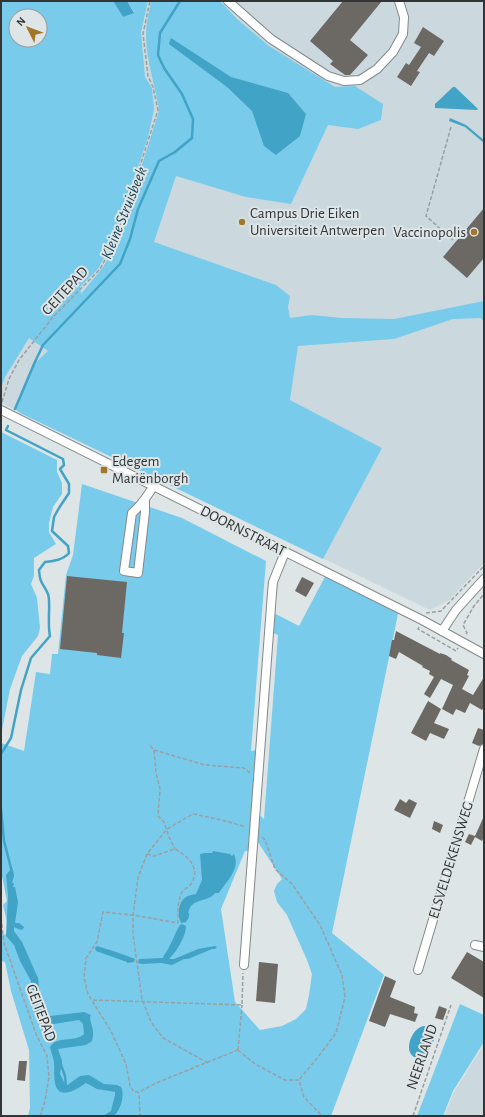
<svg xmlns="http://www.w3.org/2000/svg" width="485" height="1117" viewBox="0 0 485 1117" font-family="'Alegreya Sans',sans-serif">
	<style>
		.built { fill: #cbd9df; fill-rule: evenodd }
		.green { fill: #79cbeb; fill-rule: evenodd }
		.water { fill: #41a3c6 }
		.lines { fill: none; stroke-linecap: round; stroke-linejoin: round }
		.stream { stroke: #41a3c6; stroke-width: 2.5 }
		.building { fill: #6c6965 }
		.minor-casing { stroke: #83898b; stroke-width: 10 }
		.path { stroke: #9a9fa1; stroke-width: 1.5; stroke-dasharray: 4 2; stroke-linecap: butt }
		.minor { stroke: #fff; stroke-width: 8 }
		.poi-dot { fill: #a27527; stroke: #dee5e7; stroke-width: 1.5 }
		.labels { text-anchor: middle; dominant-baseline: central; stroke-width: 4; stroke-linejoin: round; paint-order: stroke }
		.poi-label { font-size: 15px; fill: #323435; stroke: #dee5e7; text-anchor: start }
		.street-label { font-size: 15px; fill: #323435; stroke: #dee5e7 }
		.water-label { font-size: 16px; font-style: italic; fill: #1c4655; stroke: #dee5e7 }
	</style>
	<rect width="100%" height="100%" fill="#dee5e7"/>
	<g class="built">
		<path d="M1,1H484V563L448,601L430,610L1,403ZM16,16H40V40H16Z"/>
		<path d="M484,1044V1116H444L454,1092Z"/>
	</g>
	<g class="green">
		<path d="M1,1H113L123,17L134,12L127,1H148L141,32L145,77L152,88L154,109L148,138L111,245L98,269L80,287L81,294L103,267L112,252L129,206L158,114L159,110C155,84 146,61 146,34C146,24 149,12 151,1H220L237,19L269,46L335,87L355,86L383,104L381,120L358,129L328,125L291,204L246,197L176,176L154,242L276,285L290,296L288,307L290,318L312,315L342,318L394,319L484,301V322L481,318L453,319L394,339L298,346L290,400L382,448L323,559L20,413L15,409L34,364L48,351L29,338L5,377L1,388ZM16,16H40V40H16Z"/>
		<path d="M1,432L57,460V472L62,483V494L53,507L49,523V532L56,544L34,558V576L31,584L37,598L40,628L38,636L22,656L10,689L1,735Z"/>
		<path d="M82,484L182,518L266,561L251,751L260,749L255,811L264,819L278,635L269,631L270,611L299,626L327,573L399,609L332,933L384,975L331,1116H156L140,1115L138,1116H28L30,1108L29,1050L11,991L5,962L1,961V924L2,934L10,935L3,905L7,901L1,871V743L24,751L36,672L50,674L52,654H58L66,575L73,555ZM254,836L282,879L277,884L274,891L277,902L287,915L307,960L312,974L309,995L306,1009L296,1019L282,1026L260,1030L235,1002L221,909L245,851H252Z"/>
		<path d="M460,1004L484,1015V1042L453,1091L443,1116H417Z"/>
	</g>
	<g class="water">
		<path d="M113,1H127L134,13L123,17Z"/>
		<path d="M171,38L231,77L288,93L306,114L300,136L276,155L264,146L252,111L227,87L169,44Z"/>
		<path d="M453,87H455L478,109L477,110L435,108V104Z"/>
		<path d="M450,118L466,125L484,140V143L465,127L449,121Z"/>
		<path d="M213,851L230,854L232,856L234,854C241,869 225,883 219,893H215C209,902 193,898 189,910C187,915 190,911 189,916C189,918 187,920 186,922L181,923C177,915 178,902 186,897C189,895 192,895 196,894L202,880L200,854L205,853H212Z"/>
		<path d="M10,870H13L14,876L12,883H14L13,887H15L18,902L15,923H19L24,927L23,929L21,930L14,927V931L22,942L38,978L42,1012L50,1016L84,1012L91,1015L90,1017C91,1027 95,1029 92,1041L86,1045L58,1049L62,1061L60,1074L66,1086L80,1076L89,1075L104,1084L117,1085L121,1087C125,1095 121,1109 114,1116H103L111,1111L115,1095V1092L97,1089L86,1083C81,1086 75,1091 69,1092C51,1097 55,1073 54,1062C53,1057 51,1052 50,1047C57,1035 74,1043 84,1034L83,1024L79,1020L54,1024L42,1023L35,1016L31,981L20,961L14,945L6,936L8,895L6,875Z"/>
		<path d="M182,924L186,926C186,936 177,951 169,959H174L198,949L215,946L217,947L215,949H212L188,959H184L172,965L161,963L142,964L138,963L139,959L163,958C164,954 167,952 169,947C173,940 176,931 180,925Z"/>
		<path d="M97,946L116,952L135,959L134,962L127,963V962L96,951L95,948Z"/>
		<path d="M425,1026L434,1031C437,1040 428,1053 421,1058C400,1060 410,1026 425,1026Z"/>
	</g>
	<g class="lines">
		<g class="stream">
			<path d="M15,409L34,364L43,345L120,264L130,239L138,209L159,161L175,152L192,138L193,119L182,94L164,68L158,55L160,33L180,1"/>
			<path d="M1,754L11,738L21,690L31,658L50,636C47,623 51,602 48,594C43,582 40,585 39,570L45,562C54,561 63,560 69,553L68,546L52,531L54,517L59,508L69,493V484L60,469L64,465L63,459L6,430L8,426"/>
			<path d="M1,809L4,841L12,872"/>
			<path d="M60,1062L65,1076L66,1088"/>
		</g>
	</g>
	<g class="building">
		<path d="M343,1H382L350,40L368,55L350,75H345L330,64L333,61L310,41Z"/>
		<path d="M423,27L444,41L434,56L429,53L417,71L420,72L411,86L397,77L406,63L409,65L421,47L414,43Z"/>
		<path d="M484,208V258L467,278L443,257Z"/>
		<path d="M67,576L127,582L122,633H124L121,658L97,655V653L60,649Z"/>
		<path d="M302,577L314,583L306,597L295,591Z"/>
		<path d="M396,631L440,654V653L446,655L452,659L451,660L469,670L467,675L469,676L462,689L473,695L484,677V707L482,710L470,703L465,713L456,709L453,715L442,709L453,685L441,679L430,698L424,694L434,677L429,674L430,671L422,667L423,666L399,652L396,659L389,656L392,640H394Z"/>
		<path d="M428,701L441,709L434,723L449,729L444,739L430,733L426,741L411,733Z"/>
		<path d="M478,728L484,730V740L483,744L479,746L472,743Z"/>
		<path d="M400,799L406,803L409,799L417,803L410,818L394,810Z"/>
		<path d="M484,816V837L482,841L475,837L471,845L465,842L469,834L475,836Z"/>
		<path d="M434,821L443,825L440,833L432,829Z"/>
		<path d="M467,952L484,962V998L451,978Z"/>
		<path d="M259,962L278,964L275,1003L256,1001Z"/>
		<path d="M385,976L396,981L390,997L415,1007L414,1013L418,1014L415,1022L390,1014L385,1027L369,1021Z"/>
		<path d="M439,1006L447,1009L443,1020L435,1018Z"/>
		<path d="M19,1061H27L25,1081L17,1080Z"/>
	</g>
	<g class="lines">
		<defs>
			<g id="minor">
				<path d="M228,1L271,39L328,76L344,81L360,80L377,69L393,52L403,34L404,17L399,1"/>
				<path d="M1,410L422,620L484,654"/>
				<path d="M145,499V512L138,573L124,571L132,513C141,506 147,496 153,487"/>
				<path d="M442,631L456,610L484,579"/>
				<path d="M475,945L484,947"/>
				<path d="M244,965L272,593L273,582L285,552"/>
				<path d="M418,970L484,749"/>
			</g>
		</defs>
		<use href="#minor" class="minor-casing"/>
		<g class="path">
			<path d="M451,127L426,216L453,240"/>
			<path d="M2,402L9,379L19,360L53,317L100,269L112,247L128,203L158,110L153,87L148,76L143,34L150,1"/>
			<path d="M426,613L441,611L484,566"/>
			<path d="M419,627L418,629L456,651L458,648"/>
			<path d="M466,634L467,633L463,625L474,606L484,594"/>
			<path d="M150,746L154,750L156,773L160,789L158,816L164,822L169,837L175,849"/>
			<path d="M154,750L205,765L244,768L250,773"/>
			<path d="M262,837L265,840L275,869L292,884L320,925L342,975L345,997L336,1033L318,1057L299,1080"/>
			<path d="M147,854L154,856L175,849C188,856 201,868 191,884C189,887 184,889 182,892C177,902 178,912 178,923L133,915L103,912L97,942L86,958L84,978L88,994L111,1031L126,1064L130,1086L134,1092H139L156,1083L238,1050"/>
			<path d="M1,918L4,943L36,1034L47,1056L49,1077L45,1101L40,1116"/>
			<path d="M93,1000L242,1005L243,973"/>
			<path d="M238,1050L255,1064L285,1080H299L304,1097L322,1116"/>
			<path d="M238,1050L242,1005"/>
			<path d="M208,1063L163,1038L151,1022L142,999L133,934V915L138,878L147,854L167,829L193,814L222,820L246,827"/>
			<path d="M138,1116L140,1115L139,1092"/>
			<path d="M413,1116L451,1005"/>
		</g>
		<use href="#minor" class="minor"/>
	</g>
	<g class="poi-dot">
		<circle cx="242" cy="222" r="4"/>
		<circle cx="474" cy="232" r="4"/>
		<rect x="100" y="466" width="8" height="8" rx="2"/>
	</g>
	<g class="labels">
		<g class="poi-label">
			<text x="250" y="213">Campus Drie Eiken<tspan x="250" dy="17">Universiteit Antwerpen</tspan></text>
			<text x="466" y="232" text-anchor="end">Vaccinopolis</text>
			<text x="112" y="461">Edegem<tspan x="112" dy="17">Mariënborgh</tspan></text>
		</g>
		<g class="street-label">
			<text transform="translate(65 291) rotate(-47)">GEITEPAD</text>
			<text transform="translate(243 531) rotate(27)">DOORNSTRAAT</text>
			<text transform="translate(451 860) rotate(-73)">ELSVELDEKENSWEG</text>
			<text transform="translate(41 1013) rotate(69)">GEITEPAD</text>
			<text transform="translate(422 1057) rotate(-71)">NEERLAND</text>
		</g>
		<g class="water-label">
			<text transform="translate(124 213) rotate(-68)">Kleine Struisbeek</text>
		</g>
	</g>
	<rect width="485" height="1117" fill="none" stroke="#323435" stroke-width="4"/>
	<g transform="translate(28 28) rotate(312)"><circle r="19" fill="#dee5e7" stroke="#999ea0"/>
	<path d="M0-3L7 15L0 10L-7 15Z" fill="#a27527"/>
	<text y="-6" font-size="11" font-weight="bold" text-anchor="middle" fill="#323435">N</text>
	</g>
</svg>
